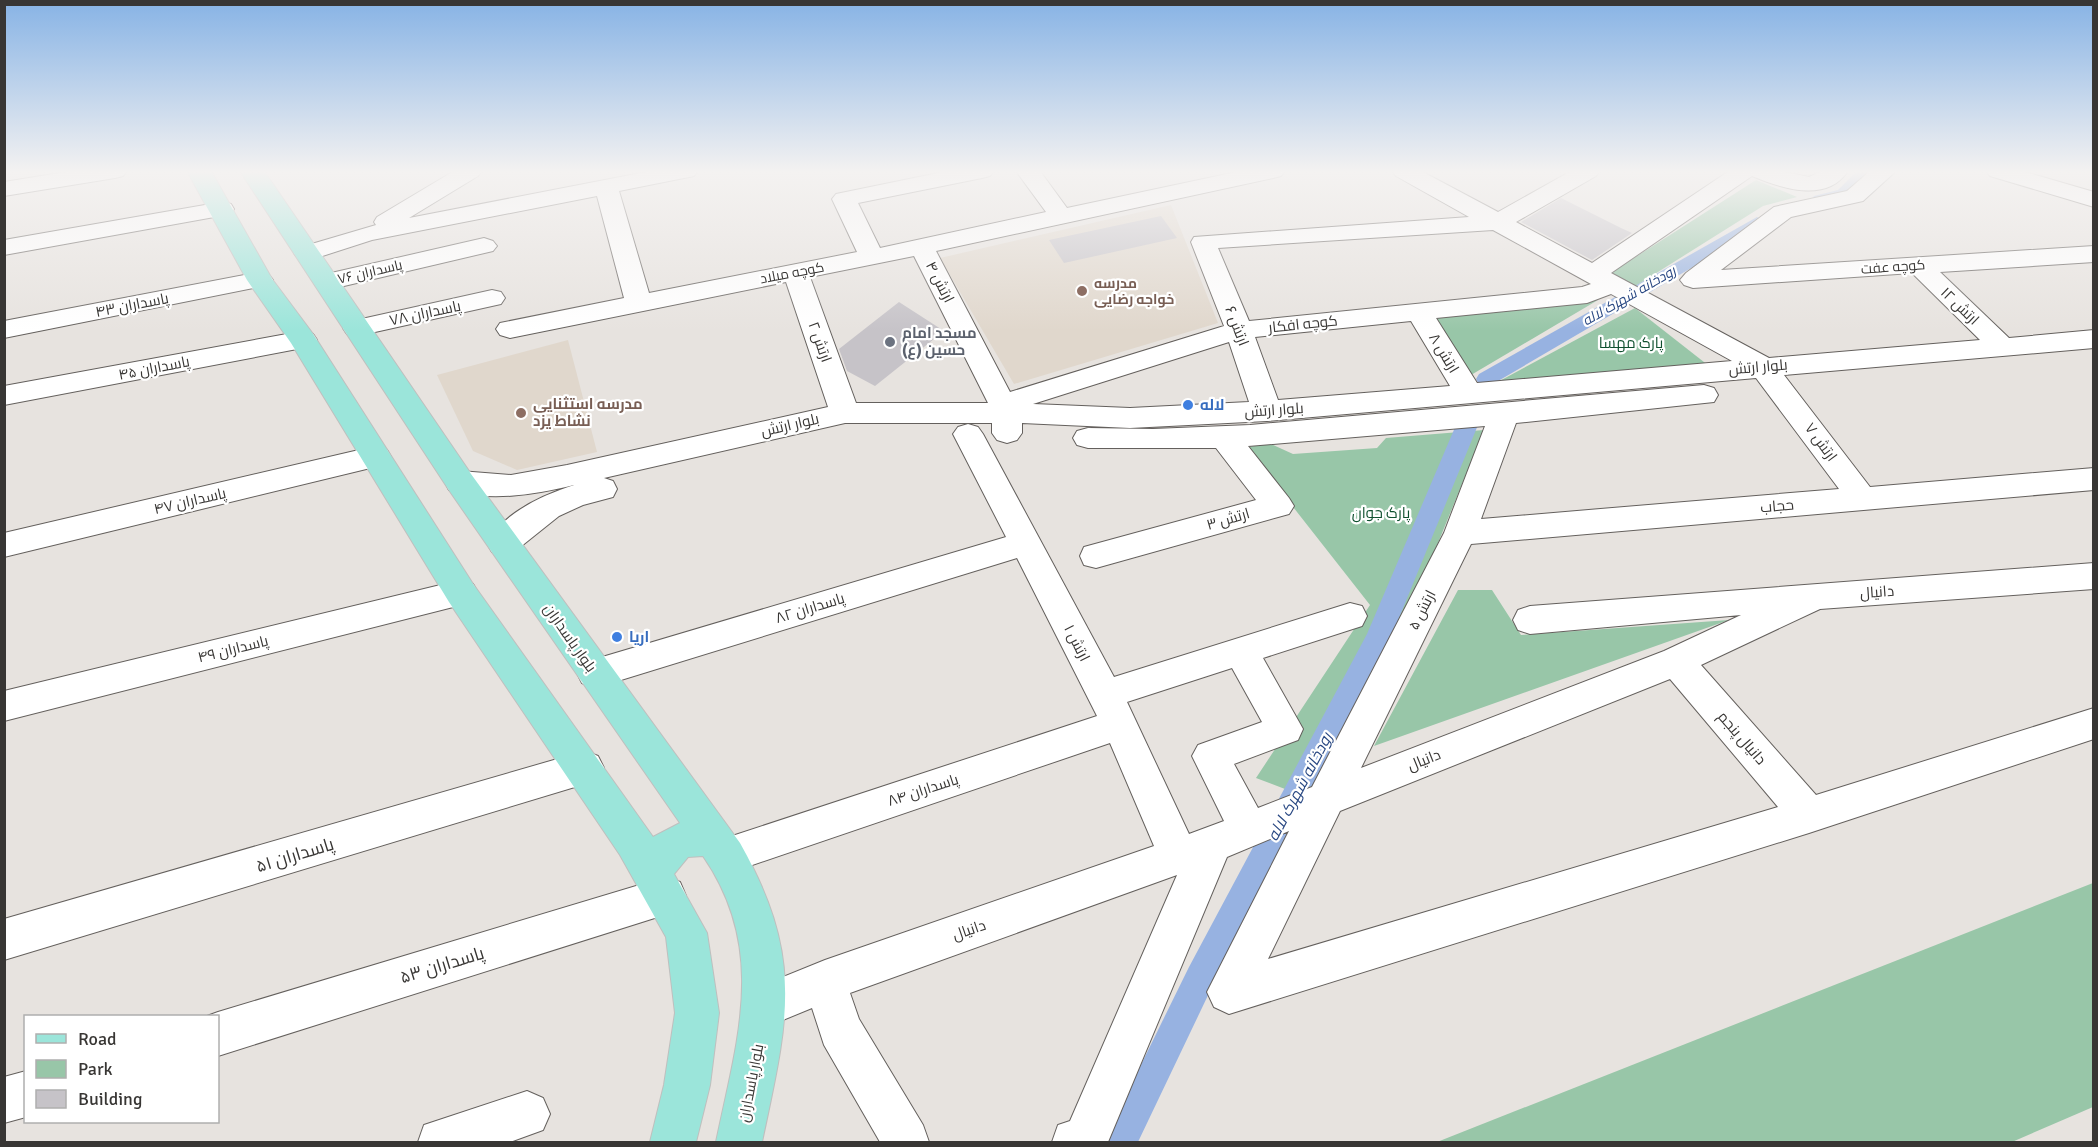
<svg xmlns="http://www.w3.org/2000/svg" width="2098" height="1147" viewBox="0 0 2098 1147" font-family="Signika,Cairo,sans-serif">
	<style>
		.built { fill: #e0d7cc }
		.green { fill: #98c6a8 }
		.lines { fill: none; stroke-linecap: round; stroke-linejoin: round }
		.canal { fill: #97b2e1; fill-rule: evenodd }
		.building { fill: #c6c3c8 }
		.minor-casing { stroke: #64605d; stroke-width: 2 }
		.major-casing { stroke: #bfbfbe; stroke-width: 2 }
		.minor { fill: #fff; fill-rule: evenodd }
		.major { fill: #9be5da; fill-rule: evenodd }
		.education-dot { fill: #8d6e63; stroke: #fff; stroke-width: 2 }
		.worship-dot { fill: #6b7280; stroke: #fff; stroke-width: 2 }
		.shop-dot { fill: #3f7fe0; stroke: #fff; stroke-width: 2 }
		.labels { text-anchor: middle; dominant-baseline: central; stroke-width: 4.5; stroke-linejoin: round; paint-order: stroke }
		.far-street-label { font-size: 14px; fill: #383634; stroke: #fff }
		.far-education-label { font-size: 14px; font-weight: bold; fill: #785e54; stroke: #fff; text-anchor: start }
		.far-water-label { font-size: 14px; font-style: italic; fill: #294883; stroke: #fff }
		.street-label { font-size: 15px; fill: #383634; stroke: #fff }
		.worship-label { font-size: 15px; font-weight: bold; fill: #5b616d; stroke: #fff; text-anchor: start }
		.park-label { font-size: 15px; fill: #0f502f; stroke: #fff }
		.education-label { font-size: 15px; font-weight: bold; fill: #785e54; stroke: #fff; text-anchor: start }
		.shop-label { font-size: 15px; font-weight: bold; fill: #366cbe; stroke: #fff; text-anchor: start }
		.water-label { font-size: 16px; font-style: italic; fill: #294883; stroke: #fff }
		.near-street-label { font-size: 18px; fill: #383634; stroke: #fff }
	</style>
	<rect width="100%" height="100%" fill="#e7e3df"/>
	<g class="built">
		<path d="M1171,205L1218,323L1014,384L940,258Z"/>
		<path d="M568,340L597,452L517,470L473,451L437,375Z"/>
	</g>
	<g class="green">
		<path d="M1756,180L1797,197L1763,206L1634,287L1609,274Z"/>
		<path d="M1598,300L1471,375L1433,317Z"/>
		<path d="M1635,308L1709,366L1494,384Z"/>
		<path d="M1484,430L1403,629L1318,778L1285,789L1256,778L1370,605L1246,447L1271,444L1293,454L1377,448L1386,438Z"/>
		<path d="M1458,590H1492L1521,635L1729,620L1374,746Z"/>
		<path d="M2093,883V1107L2012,1142H1437Z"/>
	</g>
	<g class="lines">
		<g class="canal">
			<path d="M1857,171H1875L1850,198L1820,205L1811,200L1814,196L1838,190Z"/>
			<path d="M1757,217L1766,222L1763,226L1493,384H1479L1476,379L1479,374Z"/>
			<path d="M1467,418L1475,420L1478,425L1392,635L1211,989L1138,1142H1103L1189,967L1367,634L1456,425L1459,420Z"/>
		</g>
	</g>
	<g class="building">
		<path d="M1561,198L1621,228L1632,233L1592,260L1521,222Z"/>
		<path d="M1161,216L1177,238L1064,263L1049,240Z"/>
		<path d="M899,302L944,331L875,386L847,371L839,349Z"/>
	</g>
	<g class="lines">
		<defs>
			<g id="minor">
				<path d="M72,171H127L123,176L115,178L4,196V182Z"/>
				<path d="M454,171H482L478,176L409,218L651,171H698L694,176L619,191L649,293L857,252L832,199L836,194L948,171H994L990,176L982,178L858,203L880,248L1046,212L1016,171H1040L1067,208L1241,171H1285L1281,176L1273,178L936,251L1010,392L1224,326L1191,242L1194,237L1469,217L1396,176L1392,171H1421L1498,212L1571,171H1600L1596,176L1516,222L1592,263L1729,171H1780L1809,177L1822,171H1848C1826,204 1781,188 1752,176L1611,273L1769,358L1980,340L1912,273L1693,288L1684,285L1680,280L1686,273L1774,207L1847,191L1870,171H1896L1863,201L1791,217L1721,270L2094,246V262L1940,272L2009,338L2094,330V348L1784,375L1870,487L2094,468V490L1471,544L1361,768L1664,651L1741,615L1530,634L1518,630L1513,620L1518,610L1530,606L2094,563V589L1820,609L1701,665L1816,795L2094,708V739L1809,833L1229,1014L1214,1007L1207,992L1289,831L1227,857L1108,1142H1052L1058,1125L1070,1121L1177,875L850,993L859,1019L923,1125L929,1142H880L824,1045L812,1008L766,1027L751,1020L744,1005L751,990L825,960L1154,846L1110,743L726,874L712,869L706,856L712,843L726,838L1097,716L1017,558L595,688L582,683L577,673L582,663L1006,537L953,434L958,427L968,424L978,427L983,434L1114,677L1350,603L1362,606L1367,616L1362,626L1263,658L1303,729L1298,740L1234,764L1258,808L1312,787L1444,533L1485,426L1248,446L1289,498L1294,506L1289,514L1096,568L1084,565L1080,556L1084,547L1256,500L1216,448H1088L1077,445L1073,438L1077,431L1088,428L1153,429L1250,425L1704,385L1714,388L1718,395L1714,402L1516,423L1481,519L1839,489L1756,378L1267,421L1130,428L1022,423V433L1017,440L1007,443L997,440L992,433V423H845L604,478L613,481L617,489L613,497L583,505L559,516L514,552L503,555L492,552L487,543C503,513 543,495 574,485C533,495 490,502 449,490L445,482L449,474L460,471L511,475L567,465L828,407L786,282L510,338L500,335L496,329L500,323L624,298L597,196L372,240L307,261L298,258L294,253L298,248L376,225L374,222L377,217ZM1493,230L1591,284L1582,287L1249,321L1218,248ZM914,256L988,403H856L810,277ZM1611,294L1732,361L1477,383L1436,318L1587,303ZM1411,321L1450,386L1278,400L1255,337ZM1229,342L1249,402L1130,408L1033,404ZM1232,668L1262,722L1198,745L1192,756L1224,821L1189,834L1127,702ZM1670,679L1778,807L1268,959L1340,811Z"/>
				<path d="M1986,171H2022L2094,192V207L1990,176Z"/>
				<path d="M222,202L231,204L234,209L231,214L4,255V240Z"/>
				<path d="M484,238L493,241L497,246L493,251L327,290L318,288L314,282L318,276Z"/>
				<path d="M260,272L269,275L273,280L269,285L4,338V321Z"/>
				<path d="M492,290L501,292L505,298L501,304L357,336L347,334L343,328L347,322L357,320Z"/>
				<path d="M303,331L313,334L317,340L313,346L4,405V386Z"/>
				<path d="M376,446L387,450L391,457L387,464L4,557V533Z"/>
				<path d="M461,580L473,584L478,593L473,602L4,721V691Z"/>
				<path d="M585,751L598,756L604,768L598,780L4,960V919Z"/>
				<path d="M666,877L680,882L686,896L680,910L218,1056V1016H207L218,1012Z"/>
				<path d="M26,1071V1117L4,1123V1077Z"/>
				<path d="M527,1091L543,1098L550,1114L543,1130L510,1142H418L424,1125Z"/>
			</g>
			<path id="major" d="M187,171H211L272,279L313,334L473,584L653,837L680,823L449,490L240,171H264L471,474L740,843C805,959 788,1019 762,1142H716C737,1040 768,950 703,856L688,857L674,874L707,933L719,1013L710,1085L696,1142H650L664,1085L675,1013L666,937L620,855L449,602L291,343L247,280Z"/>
		</defs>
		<use href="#minor" class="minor-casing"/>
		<use href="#major" class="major-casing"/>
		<use href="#minor" class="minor"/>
		<use href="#major" class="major"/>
	</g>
	<linearGradient id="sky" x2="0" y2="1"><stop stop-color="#87b3e5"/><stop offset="0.52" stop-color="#f4f2f1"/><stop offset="1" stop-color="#f4f2f1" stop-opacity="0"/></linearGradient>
	<rect width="2098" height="331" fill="url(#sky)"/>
	<g class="education-dot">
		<circle cx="1082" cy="291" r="6"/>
		<circle cx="521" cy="413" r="6"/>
	</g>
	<circle class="worship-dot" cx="890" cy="342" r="6"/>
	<g class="shop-dot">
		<circle cx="1188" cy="405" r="6"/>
		<circle cx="617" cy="637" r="6"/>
	</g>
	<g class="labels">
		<g class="far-street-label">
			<text transform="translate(1893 267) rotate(-4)">کوچه عفت</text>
			<text transform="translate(370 272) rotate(-13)">پاسداران ۷۶</text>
			<text transform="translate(792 273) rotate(-11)">کوچه میلاد</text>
		</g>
		<g class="far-education-label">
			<text x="1094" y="283">مدرسه<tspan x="1094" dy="16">خواجه رضایی</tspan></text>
		</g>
		<g class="far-water-label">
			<text transform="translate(1629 296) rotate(-30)">رودخانه شهرک لاله</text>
		</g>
		<g class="street-label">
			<text transform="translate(940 282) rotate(63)">ارتش ۴</text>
			<text transform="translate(132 305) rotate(-11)">پاسداران ۴۳</text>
			<text transform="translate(1960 306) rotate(44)">ارتش ۱۲</text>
			<text transform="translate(425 313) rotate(-12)">پاسداران ۷۸</text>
			<text transform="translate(1303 324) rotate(-6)">کوچه افکار</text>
			<text transform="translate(1237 326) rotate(69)">ارتش ۶</text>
			<text transform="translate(820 342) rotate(70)">ارتش ۲</text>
			<text transform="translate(1444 353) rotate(59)">ارتش ۸</text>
			<text transform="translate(1758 367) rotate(-5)">بلوار ارتش</text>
			<text transform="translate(154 368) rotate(-11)">پاسداران ۴۵</text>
			<text transform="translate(1274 410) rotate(-4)">بلوار ارتش</text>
			<text transform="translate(790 425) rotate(-13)">بلوار ارتش</text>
			<text transform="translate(1821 442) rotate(54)">ارتش ۷</text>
			<text transform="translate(190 501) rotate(-13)">پاسداران ۴۷</text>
			<text transform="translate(1777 506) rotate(-5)">حجاب</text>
			<text transform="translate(1228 519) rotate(-16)">ارتش ۳</text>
			<text transform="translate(1877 592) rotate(-4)">دانیال</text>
			<text transform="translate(810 608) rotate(-17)">پاسداران ۸۲</text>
			<text transform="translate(1422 610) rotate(-63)">ارتش ۵</text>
			<text transform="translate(570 638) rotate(55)">بلوار پاسداران</text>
			<text transform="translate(1077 643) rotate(63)">ارتش ۱</text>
			<text transform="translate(233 649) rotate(-14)">پاسداران ۴۹</text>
			<text transform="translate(1742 738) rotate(49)">دانیال پنجم</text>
			<text transform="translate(1424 760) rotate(-22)">دانیال</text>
			<text transform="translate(923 790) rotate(-18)">پاسداران ۸۴</text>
			<text transform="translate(969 930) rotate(-19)">دانیال</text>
			<text transform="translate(751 1083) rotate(-79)">بلوار پاسداران</text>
		</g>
		<g class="worship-label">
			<text x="902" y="333">مسجد امام<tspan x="902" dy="17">حسین (ع)</tspan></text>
		</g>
		<g class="park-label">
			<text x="1631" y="343">پارک مهسا</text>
			<text x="1381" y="513">پارک جوان</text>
		</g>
		<g class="education-label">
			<text x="533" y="404">مدرسه استثنایی<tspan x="533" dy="17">نشاط یزد</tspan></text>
		</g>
		<g class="shop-label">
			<text x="1200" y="405">لاله</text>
			<text x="629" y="637">اریا</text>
		</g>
		<g class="water-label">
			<text transform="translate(1300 787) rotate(-62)">رودخانه شهرک لاله</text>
		</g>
		<g class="near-street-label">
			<text transform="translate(295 855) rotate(-17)">پاسداران ۵۱</text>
			<text transform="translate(442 965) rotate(-17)">پاسداران ۵۳</text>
		</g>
	</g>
	<rect width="2098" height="1147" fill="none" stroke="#383634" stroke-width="12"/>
	<rect x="24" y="1015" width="195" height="108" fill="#ffffff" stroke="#afafae" stroke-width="1.5"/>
	<rect x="36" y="1034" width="30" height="9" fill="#9be5da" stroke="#afafae" stroke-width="1.5"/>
	<text x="78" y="1045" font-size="18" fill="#383634">Road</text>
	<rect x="36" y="1060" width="30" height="18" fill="#98c6a8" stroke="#afafae" stroke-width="1.5"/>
	<text x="78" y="1075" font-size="18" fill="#383634">Park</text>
	<rect x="36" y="1090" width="30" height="18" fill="#c6c3c8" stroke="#afafae" stroke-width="1.5"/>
	<text x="78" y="1105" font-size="18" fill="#383634">Building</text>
</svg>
